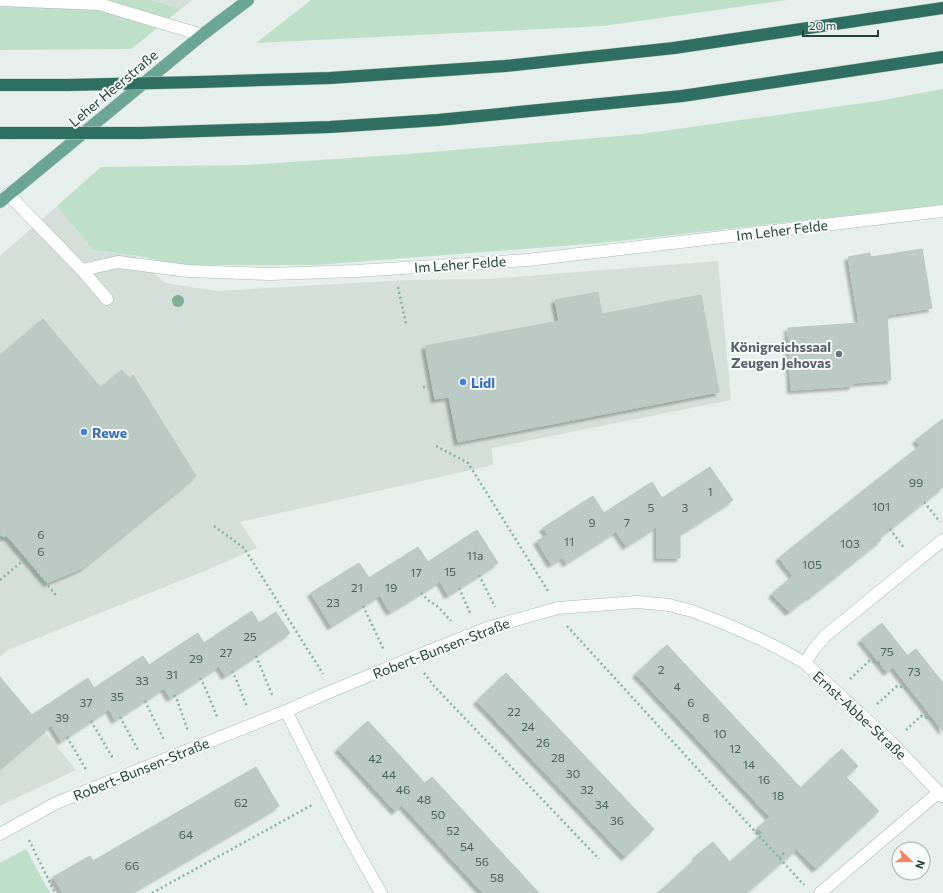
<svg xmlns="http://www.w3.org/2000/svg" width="943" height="893" viewBox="0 0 943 893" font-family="Commissioner,sans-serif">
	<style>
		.built { fill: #d4dfda }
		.green { fill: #bfe0c8 }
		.building { fill: #bbcac4; stroke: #b8c9c2; filter: url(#shadow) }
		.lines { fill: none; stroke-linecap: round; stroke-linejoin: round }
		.minor-casing { stroke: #a8b8b2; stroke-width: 13 }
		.major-casing { stroke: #c2cac8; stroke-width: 13 }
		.highway-casing { stroke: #c2cac8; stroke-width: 13 }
		.path { stroke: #86b3a5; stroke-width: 2.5; stroke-dasharray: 2 3; stroke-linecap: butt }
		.minor { stroke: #fff; stroke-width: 12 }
		.major { stroke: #6aa596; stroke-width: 12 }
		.highway { stroke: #2f6f62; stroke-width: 12 }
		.highway-bridge-casing { stroke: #c2cac8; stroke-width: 13; stroke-linecap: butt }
		.highway-bridge { stroke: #2f6f62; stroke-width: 12 }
		.tree { fill: #80af93 }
		.worship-dot { fill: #6b7280; stroke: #f7fbf9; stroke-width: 1.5 }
		.shop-dot { fill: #3f7fe0; stroke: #f7fbf9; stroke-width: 1.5 }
		.labels { text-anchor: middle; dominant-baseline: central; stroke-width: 4; stroke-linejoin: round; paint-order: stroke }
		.number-label { font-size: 12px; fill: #4a645c }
		.street-label { font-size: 14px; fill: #24423a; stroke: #f7fbf9 }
		.worship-label { font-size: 14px; font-weight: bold; fill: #5b616d; stroke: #f7fbf9; text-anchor: end }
		.shop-label { font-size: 14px; font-weight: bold; fill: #366cbe; stroke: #f7fbf9; text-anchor: start }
	</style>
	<defs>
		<filter id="shadow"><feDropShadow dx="-3.5" dy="3.5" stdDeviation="1" flood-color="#0004"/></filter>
	</defs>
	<rect width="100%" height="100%" fill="#e6efeb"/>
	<g class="built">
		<path d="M151,0H192L181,9Z"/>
		<path d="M57,206L93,250L134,255L165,283L217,291L408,280L488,279L718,261L731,400L492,448L493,465L240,522L257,548L207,570L8,650L0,657V256Z"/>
		<path d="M0,677L76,770L0,806Z"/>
	</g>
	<g class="green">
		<path d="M0,0H151L181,9L131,49L0,50Z"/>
		<path d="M311,0H787L603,26L256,43Z"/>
		<path d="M943,89V205L601,243L316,265H178L134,255L93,250L57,206L101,167L247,165L408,154L641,134L878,101Z"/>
		<path d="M26,849L50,893H0V863Z"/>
	</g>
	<g class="building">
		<path d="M922,249L932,308L887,315L891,380L852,383V386L791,390L788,328L859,323L848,257L870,253L871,257Z"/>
		<path d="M598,292L602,314L701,295L719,392L458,442L449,397L435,399L425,346L559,321L555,300Z"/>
		<path d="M43,319L101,388L122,370L130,379L133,375L196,476L83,568L47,583L8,537L0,536V356Z"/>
		<path d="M943,419V487L879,538L881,540L810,597L809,596L789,612L772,594L793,576L779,558L864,490L920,446L916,440Z"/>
		<path d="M710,467L733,500L680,534V558H657V526L626,546L616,531L566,563L563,557L551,564L537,541L548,535L543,528L593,496L604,513L652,482L662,498Z"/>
		<path d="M477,530L498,563L448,595L440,581L390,612L380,595L331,626L311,593L359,563L369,578L418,547L428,562Z"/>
		<path d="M252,611L259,623L276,612L290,633L225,676L219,666L170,698L164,688L115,720L109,709L61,741L51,725L0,768V677L32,715L88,678L94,688L143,656L149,665L198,633L204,643Z"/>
		<path d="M882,623L907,655L899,662L916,649L943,683V731L893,667L887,672L861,640Z"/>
		<path d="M667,645L801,788L842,749L858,766L846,777L879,811L816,869L797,849L746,893H658L697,858L696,856L713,842L730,862L763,833L758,828L770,817L636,674Z"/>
		<path d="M506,673L654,829L625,857L477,701Z"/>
		<path d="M368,721L425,783L432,777L539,893H483L402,805L395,811L338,749Z"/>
		<path d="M256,767L279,806L130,893H63L53,877L90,856L93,861Z"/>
	</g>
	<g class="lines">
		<defs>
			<g id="minor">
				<path d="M0,0L99,4L202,35"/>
				<path d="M8,194L82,270L118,262L188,271L270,274L356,271L528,260L943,211"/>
				<path d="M82,270L107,299"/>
				<path d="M805,663L814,649L825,636L943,540"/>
				<path d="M286,711L348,835L381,893"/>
				<path d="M0,834L56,803L286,711L334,690L429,651L487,628L558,608L637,602L669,605L692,611L726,624L760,639L780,649L805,663L892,743L943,797"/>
				<path d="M820,893L939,792"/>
			</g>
			<path id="major" d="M0,202L202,35L248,0"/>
			<g id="highway">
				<path d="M199,82L330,78L505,66L674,48L943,8"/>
				<path d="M0,85H67"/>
				<path d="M0,133H11"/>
				<path d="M140,133L330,127L438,120L682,96L943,57"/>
			</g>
		</defs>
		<use href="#minor" class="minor-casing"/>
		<use href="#major" class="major-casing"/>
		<use href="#highway" class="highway-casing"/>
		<g class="path">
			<path d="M398,287L406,324"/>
			<path d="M423,387L433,385"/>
			<path d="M436,446L468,463L548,591"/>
			<path d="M924,502L940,522"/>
			<path d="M214,526L244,548L323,674"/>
			<path d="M890,529L904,548"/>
			<path d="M0,537L7,538L56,595"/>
			<path d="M479,575L495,607"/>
			<path d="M0,580L25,559"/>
			<path d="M459,588L471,615"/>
			<path d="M421,593L428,600L437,606L443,612L451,621"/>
			<path d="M363,606L384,650"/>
			<path d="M567,626L804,885"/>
			<path d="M256,656L273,697"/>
			<path d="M232,671L236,679L247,707"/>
			<path d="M424,673L434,686L599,859"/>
			<path d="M200,678L204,685L218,719"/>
			<path d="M850,679L869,661L880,663"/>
			<path d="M174,695L177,700L188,731"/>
			<path d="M145,701L164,740"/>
			<path d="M877,704L897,686L910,689"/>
			<path d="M120,717L138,750"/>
			<path d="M91,721L114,760"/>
			<path d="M906,730L921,716L934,720"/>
			<path d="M67,737L87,771"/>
			<path d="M29,840L55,893"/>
			<path d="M779,858L786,851"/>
			<path d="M152,893L312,805"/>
		</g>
		<use href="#minor" class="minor"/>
		<use href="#major" class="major"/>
		<use href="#highway" class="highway"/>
		<defs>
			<g id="highway-bridge">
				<path d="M67,85L199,82"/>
				<path d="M11,133H140"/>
			</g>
		</defs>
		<use href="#highway-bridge" class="highway-bridge-casing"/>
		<use href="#highway-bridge" class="highway-bridge"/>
	</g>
	<circle class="tree" cx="178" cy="301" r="6"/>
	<circle class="worship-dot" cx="839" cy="354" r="4"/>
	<g class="shop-dot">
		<circle cx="463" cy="382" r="4"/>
		<circle cx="84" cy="432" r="4"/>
	</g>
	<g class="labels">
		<g class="number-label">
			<text x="916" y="482">99</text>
			<text x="710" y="491">1</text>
			<text x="881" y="506">101</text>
			<text x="651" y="507">5</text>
			<text x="685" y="507">3</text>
			<text x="592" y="522">9</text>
			<text x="627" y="522">7</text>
			<text x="41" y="534">6</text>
			<text x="569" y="541">11</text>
			<text x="850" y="543">103</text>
			<text x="41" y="551">6</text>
			<text x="475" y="555">11a</text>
			<text x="812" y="564">105</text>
			<text x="450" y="571">15</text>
			<text x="416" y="572">17</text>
			<text x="357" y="587">21</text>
			<text x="391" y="587">19</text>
			<text x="333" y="602">23</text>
			<text x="250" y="636">25</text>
			<text x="887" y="651">75</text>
			<text x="226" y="652">27</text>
			<text x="196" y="658">29</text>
			<text x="661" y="669">2</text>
			<text x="914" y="671">73</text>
			<text x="172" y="674">31</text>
			<text x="142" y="680">33</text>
			<text x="677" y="686">4</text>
			<text x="117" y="696">35</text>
			<text x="86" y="702">37</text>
			<text x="691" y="702">6</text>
			<text x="514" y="711">22</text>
			<text x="62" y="717">39</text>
			<text x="706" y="717">8</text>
			<text x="528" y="726">24</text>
			<text x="720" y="733">10</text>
			<text x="543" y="742">26</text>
			<text x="735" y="748">12</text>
			<text x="558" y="757">28</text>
			<text x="375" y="758">42</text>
			<text x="749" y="764">14</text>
			<text x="573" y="773">30</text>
			<text x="389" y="774">44</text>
			<text x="764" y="779">16</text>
			<text x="403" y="789">46</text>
			<text x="587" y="789">32</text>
			<text x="778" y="795">18</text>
			<text x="424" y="799">48</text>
			<text x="241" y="802">62</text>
			<text x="602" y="804">34</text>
			<text x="438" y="814">50</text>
			<text x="617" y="820">36</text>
			<text x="453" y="830">52</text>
			<text x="186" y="834">64</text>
			<text x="467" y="846">54</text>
			<text x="482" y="861">56</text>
			<text x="132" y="865">66</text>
			<text x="497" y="877">58</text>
		</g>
		<g class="street-label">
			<text transform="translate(113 88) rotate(-40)">Leher Heerstraße</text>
			<text transform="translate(782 230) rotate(-7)">Im Leher Felde</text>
			<text transform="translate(460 264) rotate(-4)">Im Leher Felde</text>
			<text transform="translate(441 648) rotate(-21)">Robert-Bunsen-Straße</text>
			<text transform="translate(860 715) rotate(43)">Ernst-Abbe-Straße</text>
			<text transform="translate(141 769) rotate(-22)">Robert-Bunsen-Straße</text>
		</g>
		<g class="worship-label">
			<text x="831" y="346">Königreichssaal<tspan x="831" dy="16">Zeugen Jehovas</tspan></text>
		</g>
		<g class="shop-label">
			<text x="471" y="382">Lidl</text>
			<text x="92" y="432">Rewe</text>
		</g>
	</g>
	<g transform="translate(911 861) rotate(111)"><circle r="19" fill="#f7fbf9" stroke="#a3b1ad"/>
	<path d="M0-3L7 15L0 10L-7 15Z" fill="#f4845f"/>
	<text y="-6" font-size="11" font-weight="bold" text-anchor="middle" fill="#24423a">N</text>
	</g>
	<path d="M803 30v6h75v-6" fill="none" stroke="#24423a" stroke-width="2"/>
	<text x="809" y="30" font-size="12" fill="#24423a" stroke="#f7fbf9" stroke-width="3" paint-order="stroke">20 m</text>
</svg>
